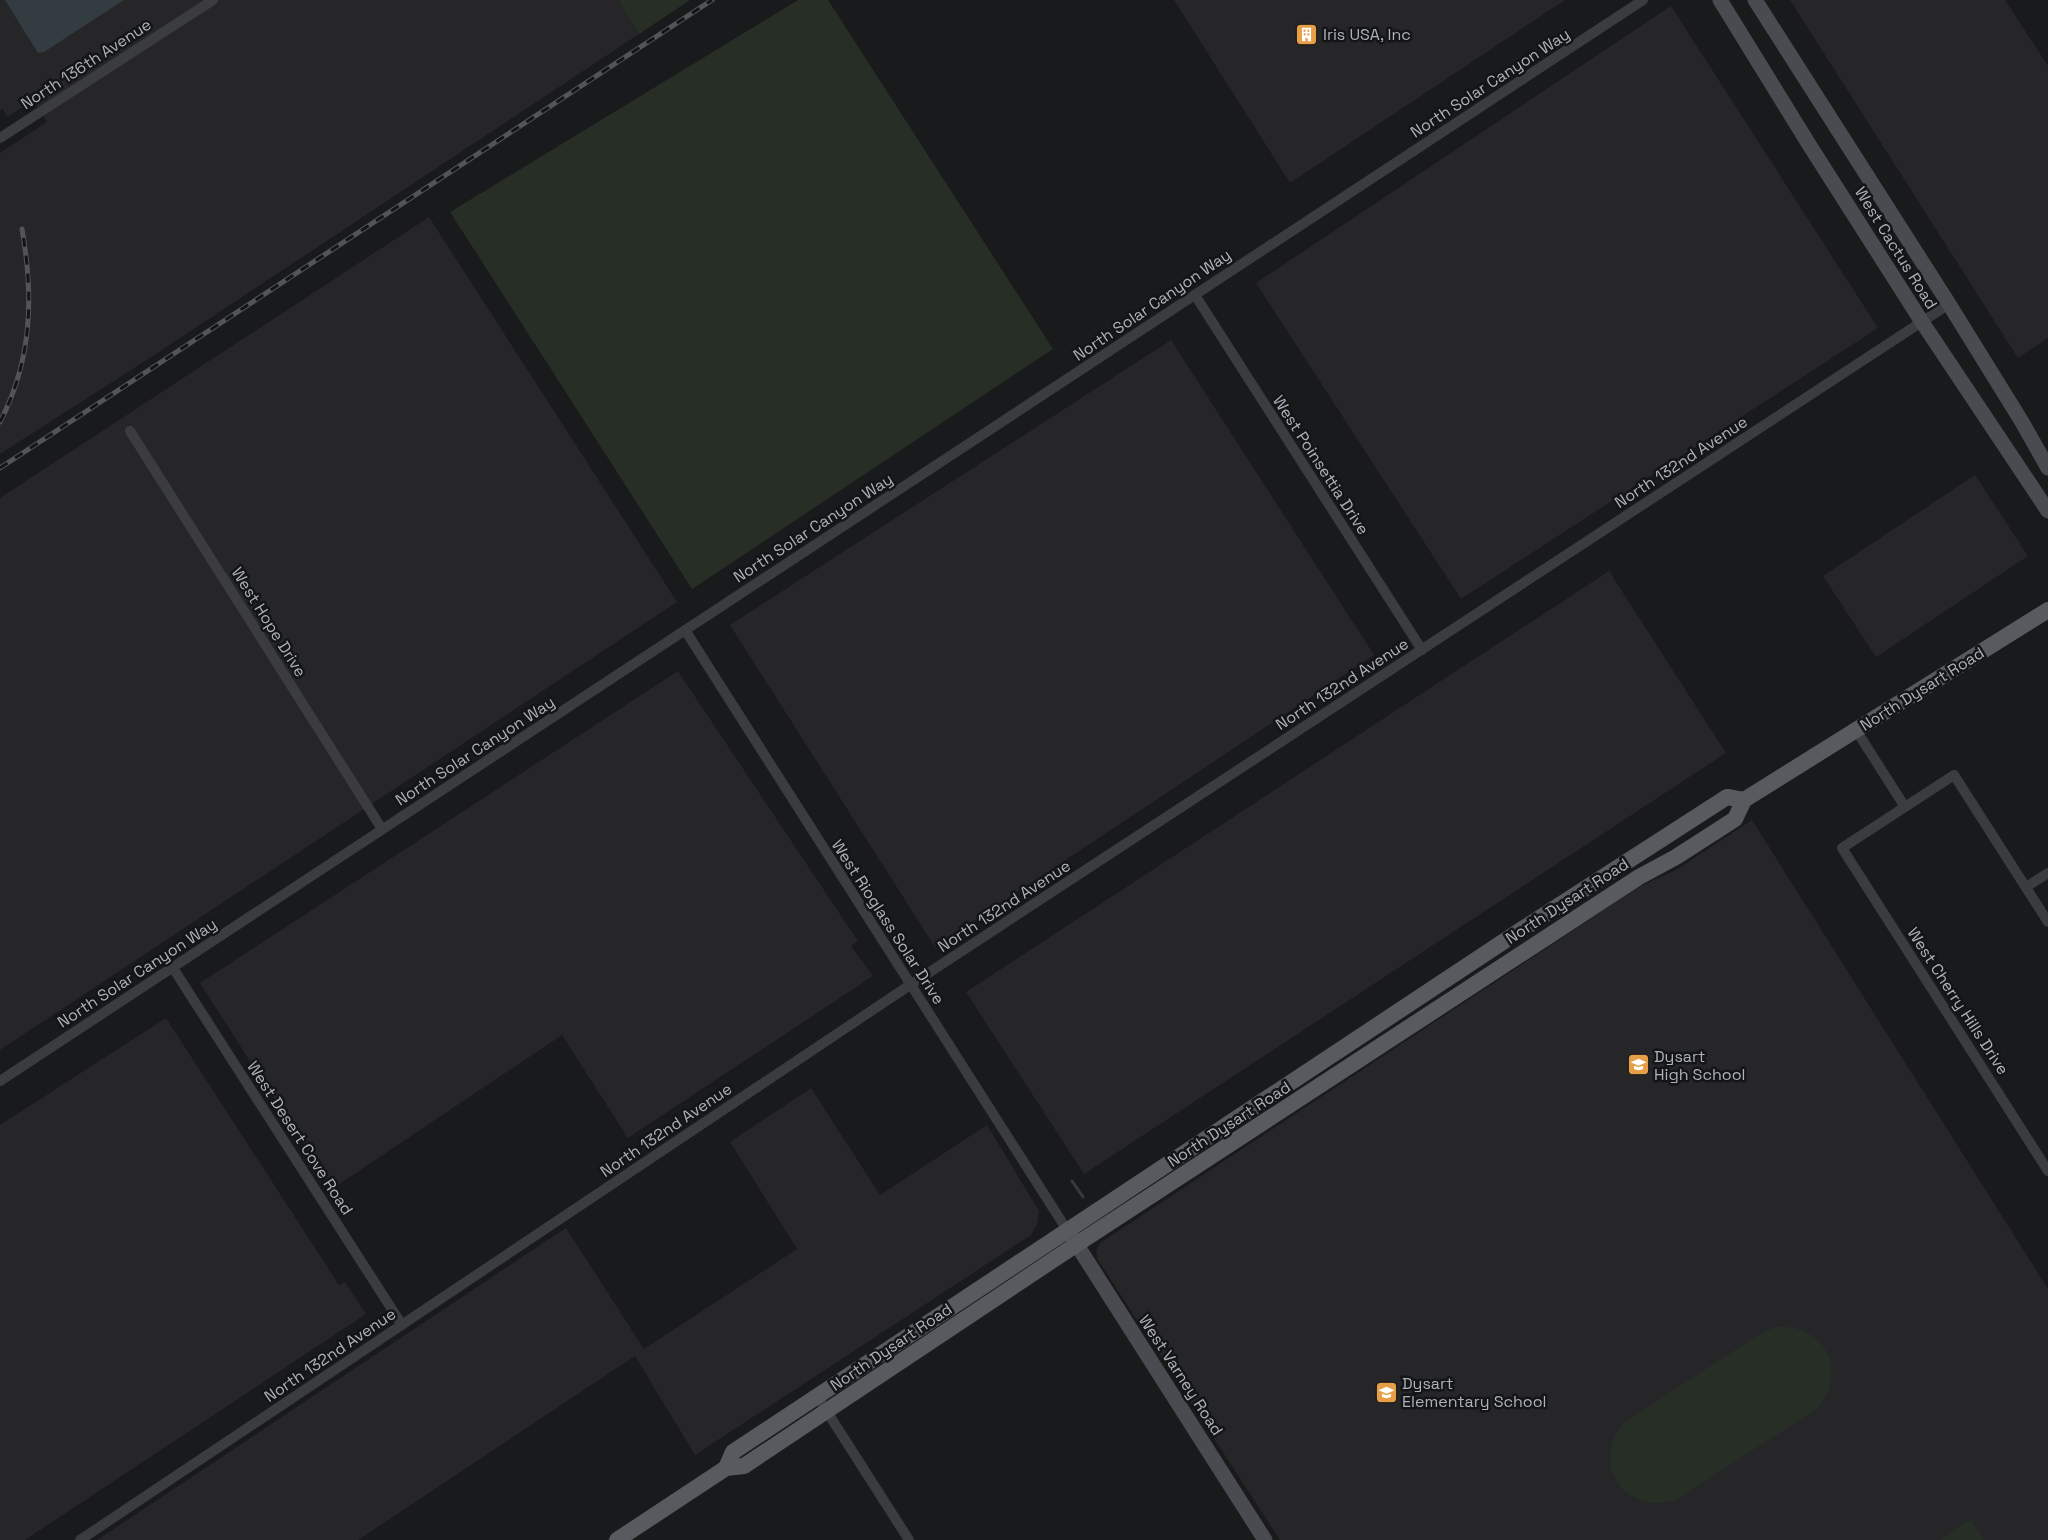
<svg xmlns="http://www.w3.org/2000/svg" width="2048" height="1540" viewBox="0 0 2048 1540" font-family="'Space Grotesk',sans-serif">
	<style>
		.built { fill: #262628 }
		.green { fill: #262e26 }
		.water { fill: #323c41 }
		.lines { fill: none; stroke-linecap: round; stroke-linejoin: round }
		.stream { stroke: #323c41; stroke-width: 3 }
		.street { stroke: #3b3c40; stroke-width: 10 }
		.secondary { stroke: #494b50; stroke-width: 15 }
		.primary { stroke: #575a5f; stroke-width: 16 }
		.rail-casing { stroke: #525459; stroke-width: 5 }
		.rail { stroke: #141517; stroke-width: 3; stroke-dasharray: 9; stroke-linecap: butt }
		.labels { text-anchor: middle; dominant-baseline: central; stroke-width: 5; stroke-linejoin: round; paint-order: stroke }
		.poi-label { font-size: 16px; fill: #adb2ba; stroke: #141517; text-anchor: start }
		.street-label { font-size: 16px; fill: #adb2ba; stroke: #141517 }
	</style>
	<rect width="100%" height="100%" fill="#191a1b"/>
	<g class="built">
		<path d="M0,0H618L639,34L156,354L0,454V153L47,122L38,108L30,102L7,117L3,109L0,111Z"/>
		<path d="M1174,0H1565L1290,183Z"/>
		<path d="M1790,0H2005L2048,66V338L2018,358Z"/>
		<path d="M1671,6L1878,328L1461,599L1256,283Z"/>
		<path d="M429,217L677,602L0,1050V498Z"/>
		<path d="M1171,340L1374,655L935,947L730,625Z"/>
		<path d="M1975,475L2028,556L1876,657L1823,576Z"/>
		<path d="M1609,571L1726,753L1084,1174L966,992Z"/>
		<path d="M678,671L858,941L851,946L873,976L628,1138L562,1035L332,1189L200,983Z"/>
		<path d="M1752,820L2048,1289V1540H1280L1098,1260L1096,1251L1100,1243L1639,887L1676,870Z"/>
		<path d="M166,1018L339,1285L345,1282L366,1314L25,1540H0V1125Z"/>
		<path d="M811,1088L880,1195L987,1125L1039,1211L1037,1224L1031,1235L695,1455L635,1356L358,1540H97L566,1228L644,1349L797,1249L730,1142Z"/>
	</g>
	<g class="green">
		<path d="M618,0H690L639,34Z"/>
		<path d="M798,0H828L1053,349L692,589L450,212Z"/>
		<path d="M1775,1327C1824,1323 1849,1369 1818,1408L1676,1500C1624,1516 1588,1462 1625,1422L1761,1333Z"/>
		<path d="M1971,1520L1984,1540H1940L1962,1524Z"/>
	</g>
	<path class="water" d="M5,0H124L44,52L38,53Z"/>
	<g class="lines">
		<path class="stream" d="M1072,1181L1083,1197"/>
		<g class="street">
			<path d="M0,138L213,0"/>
			<path d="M1195,295L1422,650"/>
			<path d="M130,431L382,829"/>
			<path d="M685,630L1067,1230"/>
			<path d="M1856,730L1905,807"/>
			<path d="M2026,887L2048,873"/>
			<path d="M2048,922L1954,775L1842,848L2048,1171"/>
			<path d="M173,968L402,1325"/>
			<path d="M0,1081L1643,0"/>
			<path d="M817,1396L909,1540"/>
			<path d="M80,1540L910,985L1949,304"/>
		</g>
		<g class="secondary">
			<path d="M1720,0L1810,146L1922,322L2048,511"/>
			<path d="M1755,0L1949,304L2022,422L2048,468"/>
			<path d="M1070,1234L1265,1540"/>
		</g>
		<g class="primary">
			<path d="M726,1468L733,1452L1524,928L1727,797L1744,800"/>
			<path d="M617,1540L726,1468L744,1466L1077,1244L1639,877L1676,857L1735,819L1744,800L2048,610"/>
		</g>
		<defs>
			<g id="rail">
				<path d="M0,422C32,360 34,297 22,229"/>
				<path d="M0,468L712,0"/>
			</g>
		</defs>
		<use href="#rail" class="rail-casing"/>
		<use href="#rail" class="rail"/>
	</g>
	<defs>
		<symbol id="building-square" viewBox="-11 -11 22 22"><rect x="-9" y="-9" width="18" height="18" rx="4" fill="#e69f47" stroke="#141517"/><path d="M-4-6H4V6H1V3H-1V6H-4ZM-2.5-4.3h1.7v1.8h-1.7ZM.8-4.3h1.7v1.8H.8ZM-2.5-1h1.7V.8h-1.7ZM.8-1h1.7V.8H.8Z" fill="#fff"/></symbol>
		<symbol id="school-square" viewBox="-11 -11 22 22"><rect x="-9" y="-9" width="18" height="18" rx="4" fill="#e69f47" stroke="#141517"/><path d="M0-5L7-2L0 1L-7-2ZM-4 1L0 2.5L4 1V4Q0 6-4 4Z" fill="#fff"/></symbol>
	</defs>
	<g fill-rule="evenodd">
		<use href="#building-square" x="1294" y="22" width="25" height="25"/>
		<use href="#school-square" x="1626" y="1052" width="25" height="25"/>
		<use href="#school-square" x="1374" y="1380" width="25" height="25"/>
	</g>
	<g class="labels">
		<g class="poi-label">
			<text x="1323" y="34">Iris USA, Inc</text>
			<text x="1654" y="1056">Dysart<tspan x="1654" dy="18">High School</tspan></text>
			<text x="1402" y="1383">Dysart<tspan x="1402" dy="18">Elementary School</tspan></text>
		</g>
		<g class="street-label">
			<text transform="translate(86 64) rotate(-33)">North 136th Avenue</text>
			<text transform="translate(1490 83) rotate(-33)">North Solar Canyon Way</text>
			<text transform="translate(1896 248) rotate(58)">West Cactus Road</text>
			<text transform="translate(1152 305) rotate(-34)">North Solar Canyon Way</text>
			<text transform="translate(1681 462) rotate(-33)">North 132nd Avenue</text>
			<text transform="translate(1321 465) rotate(57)">West Poinsettia Drive</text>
			<text transform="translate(813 528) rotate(-33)">North Solar Canyon Way</text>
			<text transform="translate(269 622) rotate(58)">West Hope Drive</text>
			<text transform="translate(1342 684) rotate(-33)">North 132nd Avenue</text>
			<text transform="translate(1922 689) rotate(-32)">North Dysart Road</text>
			<text transform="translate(475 751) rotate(-33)">North Solar Canyon Way</text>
			<text transform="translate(1567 901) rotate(-33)">North Dysart Road</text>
			<text transform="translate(1004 906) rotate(-33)">North 132nd Avenue</text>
			<text transform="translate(888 922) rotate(57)">West Rioglass Solar Drive</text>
			<text transform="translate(137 973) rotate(-33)">North Solar Canyon Way</text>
			<text transform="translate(1958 1001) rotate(57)">West Cherry Hills Drive</text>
			<text transform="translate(1229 1124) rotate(-33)">North Dysart Road</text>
			<text transform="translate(666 1130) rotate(-34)">North 132nd Avenue</text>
			<text transform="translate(300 1138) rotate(57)">West Desert Cove Road</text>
			<text transform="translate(891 1347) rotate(-34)">North Dysart Road</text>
			<text transform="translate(330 1355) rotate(-34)">North 132nd Avenue</text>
			<text transform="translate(1181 1375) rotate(57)">West Varney Road</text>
		</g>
	</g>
</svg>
